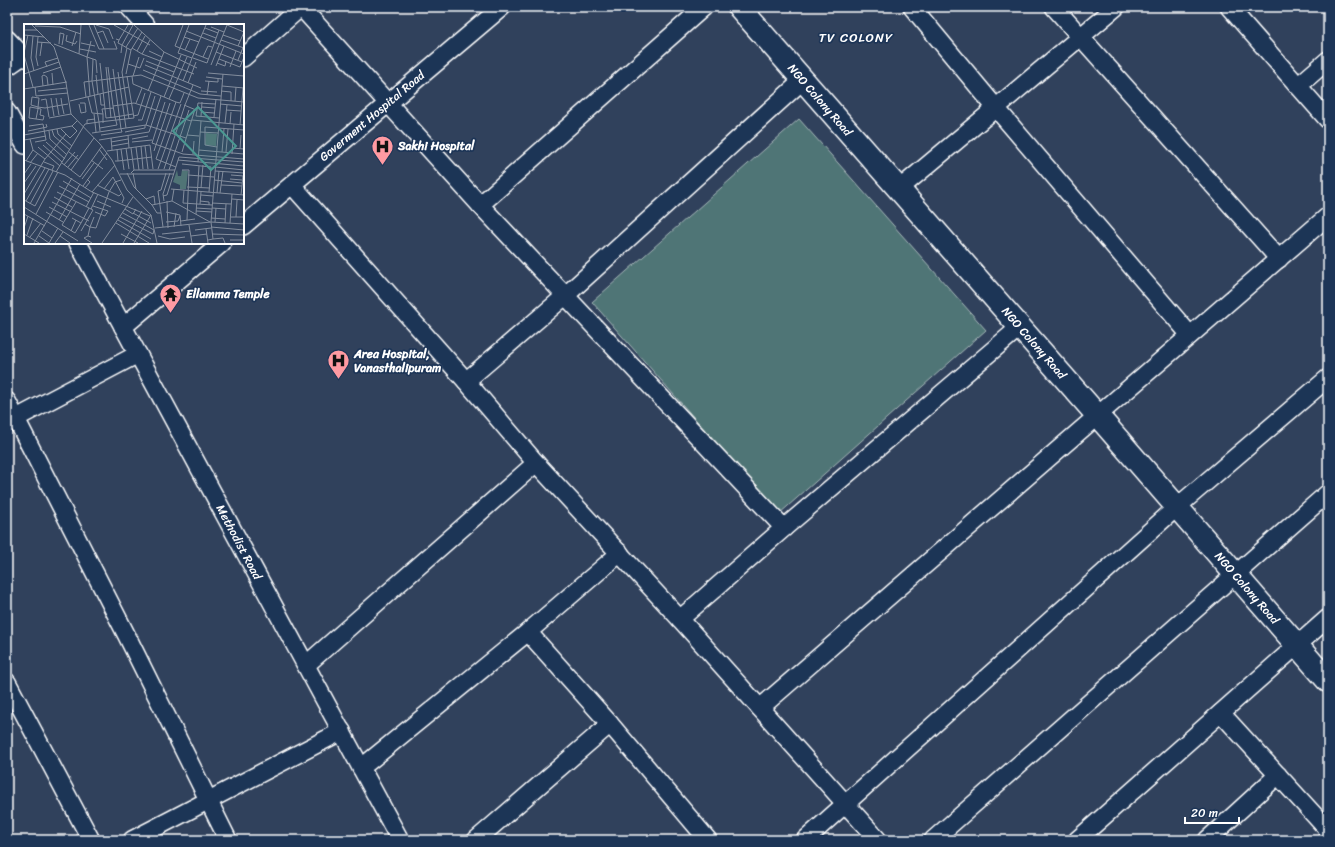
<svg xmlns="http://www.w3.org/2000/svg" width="1335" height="847" viewBox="0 0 1335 847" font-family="Sriracha,sans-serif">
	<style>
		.green { fill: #507476; stroke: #a8baba }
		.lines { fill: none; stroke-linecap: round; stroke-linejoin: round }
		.street-casing { stroke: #fff; stroke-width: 20 }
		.secondary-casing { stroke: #fff; stroke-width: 25 }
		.street { stroke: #1d3557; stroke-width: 17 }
		.secondary { stroke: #1d3557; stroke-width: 22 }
		.labels { text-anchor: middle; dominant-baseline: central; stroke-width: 3.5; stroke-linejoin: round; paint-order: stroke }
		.street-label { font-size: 12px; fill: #fff; stroke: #1d3557 }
		.poi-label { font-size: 12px; font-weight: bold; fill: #fff; stroke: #1d3557; text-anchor: start }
		.neighbourhood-label { font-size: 13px; letter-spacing: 1px; fill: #fff; stroke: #1d3557 }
		.inset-road { fill: none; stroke: #838d9d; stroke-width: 1 }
		.view { fill: #4b9892; fill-opacity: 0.15; stroke: #4b9892; stroke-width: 2 }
		.inset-edge { fill: none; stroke: #fff; stroke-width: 2 }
	</style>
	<rect width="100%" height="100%" fill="#30415c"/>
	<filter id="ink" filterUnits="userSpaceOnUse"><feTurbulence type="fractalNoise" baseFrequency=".025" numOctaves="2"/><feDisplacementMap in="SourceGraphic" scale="8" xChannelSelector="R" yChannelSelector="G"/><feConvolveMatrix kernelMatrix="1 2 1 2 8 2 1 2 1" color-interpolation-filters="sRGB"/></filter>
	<g filter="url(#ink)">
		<path class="green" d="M799,119L986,330L779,514L592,302Z"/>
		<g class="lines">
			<defs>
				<g id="street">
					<path d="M129,7L145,25"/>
					<path d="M301,7L480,205"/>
					<path d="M704,7L480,205L784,528L1020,327"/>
					<path d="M912,7L996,108L1190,335"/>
					<path d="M1054,7L1279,259"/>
					<path d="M1229,7L1328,120"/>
					<path d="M7,39L25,58"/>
					<path d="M243,58L301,7"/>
					<path d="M7,67L23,56"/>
					<path d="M1298,86L1328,60"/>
					<path d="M7,112L25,145"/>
					<path d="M292,185L466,381L536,463L680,619L878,840"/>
					<path d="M898,190L1116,7"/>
					<path d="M243,226L502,7"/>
					<path d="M78,243L400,840"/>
					<path d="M123,327L222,243"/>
					<path d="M466,381L565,296L803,80"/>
					<path d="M7,401L127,636L228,840"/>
					<path d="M7,423L138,354"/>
					<path d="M680,619L784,528"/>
					<path d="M528,632L610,724L708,840"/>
					<path d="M306,665L536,463"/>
					<path d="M7,682L91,840"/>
					<path d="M760,708L1328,216"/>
					<path d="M1221,713L1328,830"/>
					<path d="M361,768L528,632L620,553"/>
					<path d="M132,840L342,731"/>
					<path d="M476,840L610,724"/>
					<path d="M805,840L1177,507L1328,378"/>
					<path d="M933,840L1328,493"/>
					<path d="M1077,840L1328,618"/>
					<path d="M1207,840L1278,775"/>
				</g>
				<path id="secondary" d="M739,7L1097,415L1328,681"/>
			</defs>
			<use href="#street" class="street-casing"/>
			<use href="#secondary" class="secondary-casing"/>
			<use href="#street" class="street"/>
			<use href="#secondary" class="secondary"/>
		</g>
	</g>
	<defs>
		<symbol id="hospital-pin" viewBox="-11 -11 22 30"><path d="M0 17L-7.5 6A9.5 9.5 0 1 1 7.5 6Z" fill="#ff9aa2" stroke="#1d3557"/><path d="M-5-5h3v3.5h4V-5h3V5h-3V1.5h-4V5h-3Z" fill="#111"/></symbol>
		<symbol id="temple-pin" viewBox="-11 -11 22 30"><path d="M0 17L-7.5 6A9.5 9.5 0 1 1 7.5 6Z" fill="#ff9aa2" stroke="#1d3557"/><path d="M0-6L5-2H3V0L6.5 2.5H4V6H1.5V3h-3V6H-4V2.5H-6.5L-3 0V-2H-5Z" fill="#111"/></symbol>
	</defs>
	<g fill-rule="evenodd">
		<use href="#hospital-pin" x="370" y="134" width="25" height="34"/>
		<use href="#temple-pin" x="158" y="282" width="25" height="34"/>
		<use href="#hospital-pin" x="326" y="348" width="25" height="34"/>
	</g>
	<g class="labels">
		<g class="street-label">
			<text transform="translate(820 100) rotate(49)">NGO Colony Road</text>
			<text transform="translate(372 116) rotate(-40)">Goverment Hospital Road</text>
			<text transform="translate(1034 343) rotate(49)">NGO Colony Road</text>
			<text transform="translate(239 542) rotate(62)">Methodist Road</text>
			<text transform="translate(1247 588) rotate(49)">NGO Colony Road</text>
		</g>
		<g class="poi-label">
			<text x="398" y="146">Sakhi Hospital</text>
			<text x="186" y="294">Ellamma Temple</text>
			<text x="354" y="354">Area Hospital,<tspan x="354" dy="14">Vanasthalipuram</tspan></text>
		</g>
		<g class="neighbourhood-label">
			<text x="856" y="37">TV COLONY</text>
		</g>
	</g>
	<g transform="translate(24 24)">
		<rect width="220" height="220" fill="#30415c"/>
		<path d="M182,109L193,110L192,122L181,121ZM153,146L154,152H157L158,146L164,147L162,165H156V161L149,158Z" fill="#507476"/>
		<path class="inset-road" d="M8,1L30,23L42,59L47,90L76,120L88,136L103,166L127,191L133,219M65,1L75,25H93L90,17M70,1L80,25M72,1L85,5L89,15M90,1L126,21M110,1L140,28L173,44M159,1L151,22L161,26L166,15M203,1L220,8M11,2L36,3L57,10M187,3L200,8M181,4L194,9M0,6H13M162,7L220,30M73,9L79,7L84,19M179,9L192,14M0,11L20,13M43,11L42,17L51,20L53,17M199,11L216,17M9,12L7,34L10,47M14,13L12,33L14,42M160,13L175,18M92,15L95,16L104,1M95,16L94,19L98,21L97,29M197,16L220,24M67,17L63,33L72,36L73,49M13,18L27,19M57,19L71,22M30,20L63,33L66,72M35,20L36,9L40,10L38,21M48,22L52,8M214,22L220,8M102,23L114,4M103,24L98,21L109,1M108,24L118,30L126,16M56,25L72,28M161,26L184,35M113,27L121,12M125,27L138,33M192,28L218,38M0,29L4,11M55,30L57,1M118,30L170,50M0,31L9,63M16,32L18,18M179,33L184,22L188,23M168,34L182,1M169,34L183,39L195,6M195,35L216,43L220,33M214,36L220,21M122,37L150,48M76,39L82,94L91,93L89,82M193,39L201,42L202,37M104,40L116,44L120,34M121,41L177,64M187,41L203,1M192,42L200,22M23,43L21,38L34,34M82,43L87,94M84,43L89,82L110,79L167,97M206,43L212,27M89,45L97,105M119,46L176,70L197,72M94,48L102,104M98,48L105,95M98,48L103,24L107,26M19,49L37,43M28,49L29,61M184,49L220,52M0,50L35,38M102,50L107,26L118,8M72,51L74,70M108,52L109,60L152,78M109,52L115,33M182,53L198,55M159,57L168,34L154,29L165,1M181,57L194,58V54M164,59L172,38M19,62L18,52L20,51L23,53L24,61M198,62L220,64M11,63L12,72L44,69M0,65L43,58M14,67L43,64M124,67L140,28M177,67L193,68M197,67L207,68V77M76,70L77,81H80M183,71L185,57M62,73L60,58L117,51L174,74L220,78M64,73L68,89L79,90V99M140,73L157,31M27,74L30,92M32,74L35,91M37,74L38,81L44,80M145,75L163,33M17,76L22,75L25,93M46,77L105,63M211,77L212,63M141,78L128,119L159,130L220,135M112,79L118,64M55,80L57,89L62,88L61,79H56M196,80L218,82M160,81L172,86M161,81L169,61M6,83L17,85L16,91L20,92L19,96L5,94ZM178,83L191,84M202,86L217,87M177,88L190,89M70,90L72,108M79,90L78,85L90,84M109,92L114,91L121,69M172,92L174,79L191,80M172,92L195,94M177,92L178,78M190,93L192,75M25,94L47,90M12,95L14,85V83L15,74L8,73L7,81L14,83L21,84L38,81L40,90M114,96H118L127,68M168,96L220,101M201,99L203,81M63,100V96L71,95M206,100L207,88M93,101L91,93L109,90M122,101L131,72M216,101L219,64M5,102L19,100L22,116L11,118M76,104L93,101M33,105L34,110L48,122M37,105L46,114L53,107L48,102M28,106L30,112L46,126M4,107L23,103L22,100M25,107L26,115L43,131M76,107L75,98L110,94L103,52M101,108L121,104V101M176,108L194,109M68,109L122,101L162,114M0,111L48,102L53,97M77,111L98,108L97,105M104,111L105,124M163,111L175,112M87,114L88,126M6,115L22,112M108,115L124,112M0,116L6,115L9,126L2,137M75,116L125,108L137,72M22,118L41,135M87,118L104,115M108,118L128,116M19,121L38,138M88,122L105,119M117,122L119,145M121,122L124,145M14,123L36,142M112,123L115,146M193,123L181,121V103L220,106M102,124L105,145M107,124L110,146M208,124L220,125M75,125L83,136M97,125L100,146M216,125L217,111M9,126L21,135M175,126L220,130M83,127L126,121L129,145M130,127L146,79M45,128L55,136M158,128L171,85M198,128L200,105M202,128L204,105M169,130L170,117M208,130L210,100M0,136L41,151L68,168L126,192M67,136L79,145M154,136L220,142M91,137H94L93,125M94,137L128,133M20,138L30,142L28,146M174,138L177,97M6,139L14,129M38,139L56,153L78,122M158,140L187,143M40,141L51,128M44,143L54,131M152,143L132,135L152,78L156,79L160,69M191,143L220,146M134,145L157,80M140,145L161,81M47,146L70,114M145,146L165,86M158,146H165L163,196M191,147L220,149M32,148L61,100L75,98L68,57L69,35M103,149L110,163L128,181L133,189H137M107,149L110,146H151M109,149L112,165M0,150L7,140M96,150H150M164,151L190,153M207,151L220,152M58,155L70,139M206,155L218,156M190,156L218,159M39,157L67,174M0,159L12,142M73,161L95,172L97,170M197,161L218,162M35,162L65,178M59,162L83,129M163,163L186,164M61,164L66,158L63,155M177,164L179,141M80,165L89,153L100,174L98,179M147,165L220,171M160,166L159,179L188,181M33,168L69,186L57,207M68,168L91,141M185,168L187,143M193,169L195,147M196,169L199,147M0,170L21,135L42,110M177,171L189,172M217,171L219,152M139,172L143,171L155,133L220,138M30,173L48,183M122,175L130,172L131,180M208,175L220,176M0,176L11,182L29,147M2,177L21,144M73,177L87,183M140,177L139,170L146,149M143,177L144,204M148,177L150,165M176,177L185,178V181M28,178L65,197M52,178L38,201L51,209L57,199M188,179L207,180M6,180L25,145M176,180L177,168M128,181L148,177L186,198M69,182L84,187L81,192L71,188M0,183L54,217M25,183L43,193M62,183L70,168M172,184L188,185M188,184L202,185M67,185L74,170M101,185L109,190L112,185M172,187L188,188M22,188L39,198M142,188L156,191L157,202M109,189L127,199M0,190L21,202M12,190L34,148M172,190L175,142M96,193L129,210L130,206L99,189M207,193H220M212,193L213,176M48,194L57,199L65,184M187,194L201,195M35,196L56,160M94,196L127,215M157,197L171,195M142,198L154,197L156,192M191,198L192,184M92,199L125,219M201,199L202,180M206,199L208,170M61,200L66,203L70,193M165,201L168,219M139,203L134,167L137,166L142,149M150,203L152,189M187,203L220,206M0,204L4,192M131,204L187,198L220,200M182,205L184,219M171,206L187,204M18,207L28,214M47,207L52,196M0,210L15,219M97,210L114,219M138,210L166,207M188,210L220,211M3,211L9,194M15,212L25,219M36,212L46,219M64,212L60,214L68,219M134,212L146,215L161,213M167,212L183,210M6,213L17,199M67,213L64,212L66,203L72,204L85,168L91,158L97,156M189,215L199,214L201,219M184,216L189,215L187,198L199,50M206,216H220M10,219L48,154M25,219L34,204M31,219L39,208M78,219L109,173M99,219L118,187M110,219L127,191M220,219V200"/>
		<path class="view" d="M174,83L212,122L187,146L149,107Z"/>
		<rect width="220" height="220" class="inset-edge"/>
	</g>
	<rect width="1335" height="847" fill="none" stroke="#1d3557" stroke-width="24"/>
	<rect x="12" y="12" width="1311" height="823" fill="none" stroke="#fff" stroke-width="1.5" filter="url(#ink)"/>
	<path d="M1185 817v6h54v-6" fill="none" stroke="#ffffff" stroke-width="2"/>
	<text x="1191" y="817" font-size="12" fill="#ffffff" stroke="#1d3557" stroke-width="3" paint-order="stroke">20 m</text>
</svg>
